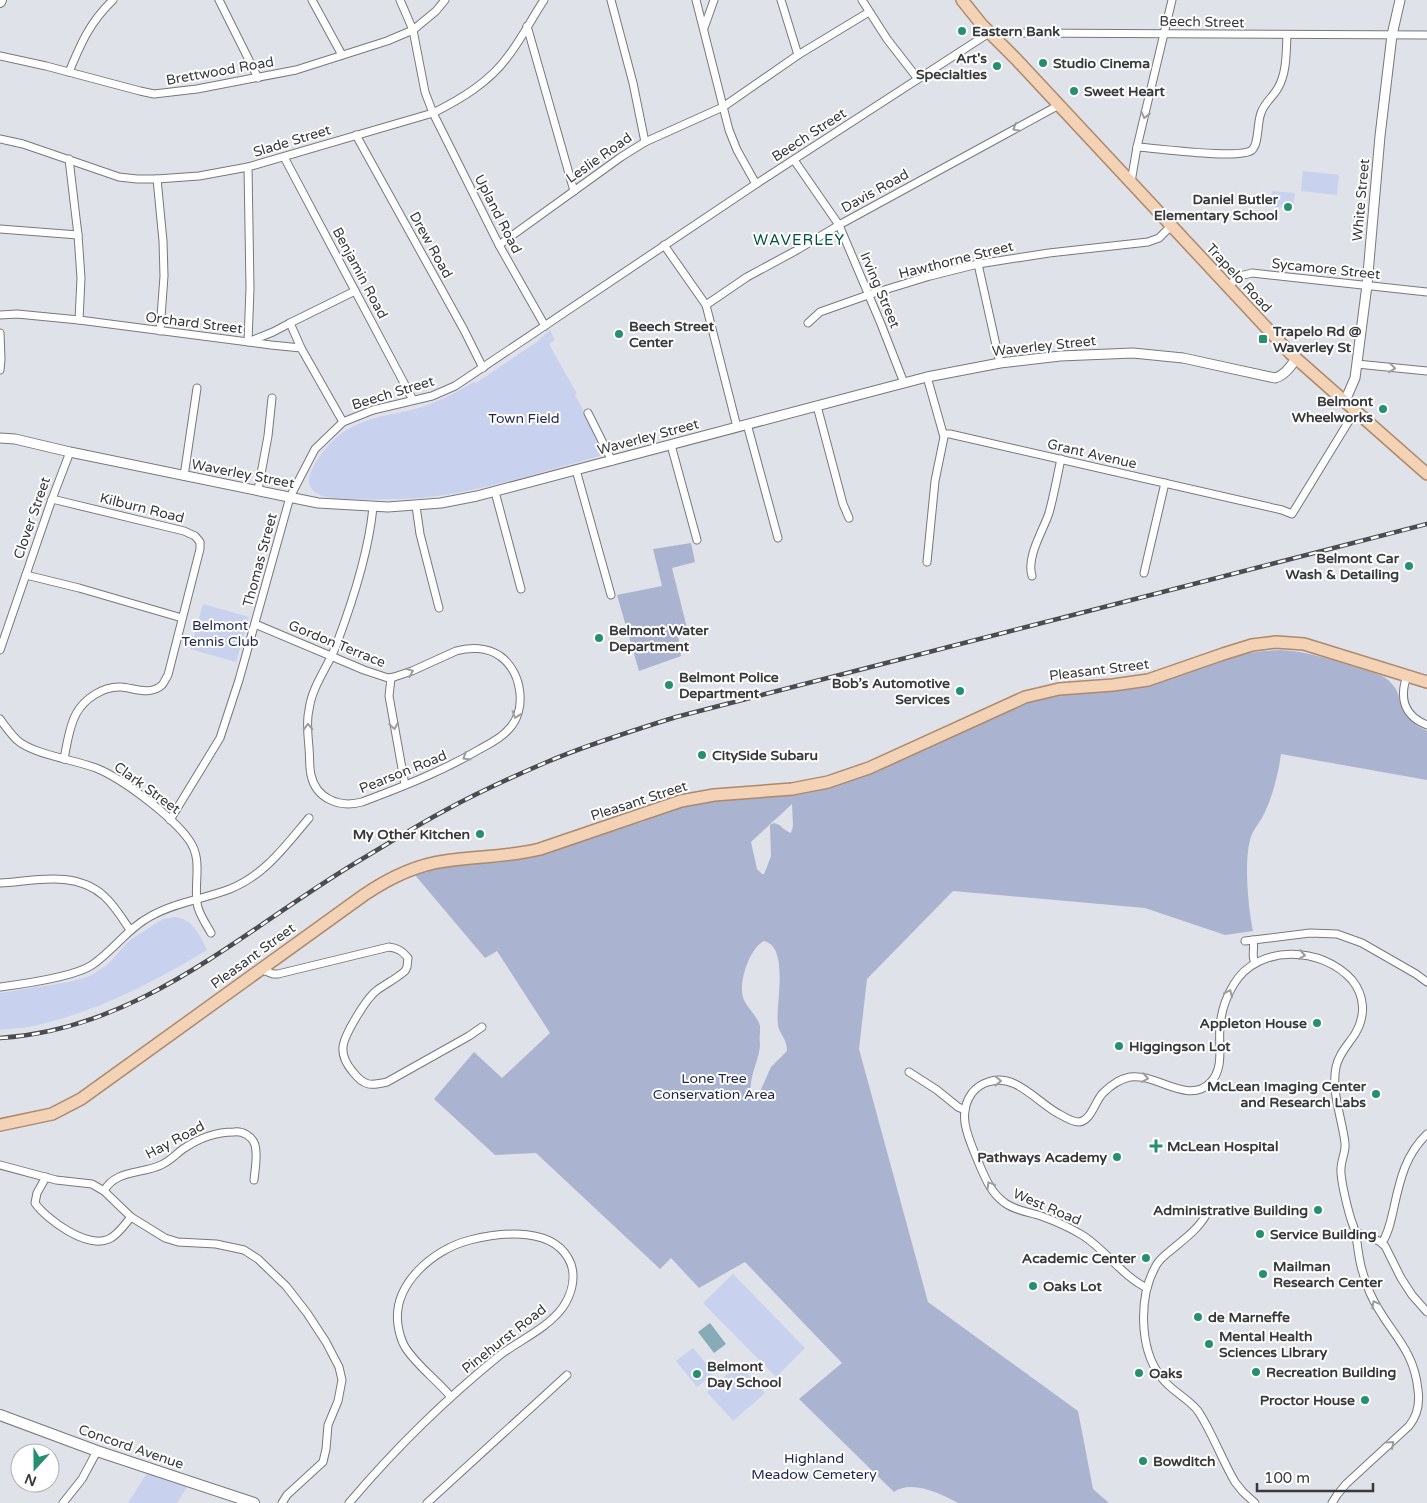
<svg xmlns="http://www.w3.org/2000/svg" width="1427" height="1503" viewBox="0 0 1427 1503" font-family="'Varela Round',sans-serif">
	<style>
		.green { fill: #c8d1ed }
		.forest { fill: #aab3d0; fill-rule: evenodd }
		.water { fill: #88abb8 }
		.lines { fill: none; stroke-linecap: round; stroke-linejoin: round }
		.minor-casing { stroke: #76787f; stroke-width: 9 }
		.tertiary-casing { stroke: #76787f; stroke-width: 11 }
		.secondary-casing { stroke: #76787f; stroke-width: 12 }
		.primary-casing { stroke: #ad896b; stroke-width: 14 }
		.minor { stroke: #fff; stroke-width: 7 }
		.tertiary { stroke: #fff; stroke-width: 9 }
		.secondary { stroke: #fff; stroke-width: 10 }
		.primary { stroke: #f4d2b6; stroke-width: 11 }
		.rail-casing { stroke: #4b4c50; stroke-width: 4.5 }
		.rail { stroke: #fff; stroke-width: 2.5; stroke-dasharray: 8; stroke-linecap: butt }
		.oneway { stroke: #9c9c9e }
		.poi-dot { fill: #26906e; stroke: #fff; stroke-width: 2 }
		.labels { text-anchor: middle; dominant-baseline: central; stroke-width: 4; stroke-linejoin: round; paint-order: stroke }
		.street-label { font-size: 14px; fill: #38393c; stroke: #fff }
		.poi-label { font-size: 14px; font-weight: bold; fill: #38393c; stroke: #fff; text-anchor: start }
		.park-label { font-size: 14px; fill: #1d264d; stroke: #fff }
		.neighbourhood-label { font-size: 15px; letter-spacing: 1px; fill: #02533c; stroke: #fff }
	</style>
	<rect width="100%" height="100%" fill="#e0e2ea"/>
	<g class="green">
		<path d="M1303,171L1339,175L1337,195L1301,191Z"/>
		<path d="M1272,191L1295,193L1293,209L1271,206Z"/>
		<path d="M550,330L555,340L549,344L577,394L575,395L607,454C551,469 494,488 437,496C407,500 376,500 346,499C334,498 309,498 309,480C310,467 327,445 337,437C363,416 389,416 419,408C438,402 456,393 474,382L476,383L538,341Z"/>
		<path d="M203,604L249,617L236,662L190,649Z"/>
		<path d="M175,917C194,920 199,934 207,950C156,981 100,1010 42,1024C29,1028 14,1028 0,1030V993L69,982L90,976L107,965L129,941L138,935L163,919Z"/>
		<path d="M733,1274L805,1348L776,1377L703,1303Z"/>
		<path d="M693,1348L714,1373L697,1387L676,1361Z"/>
		<path d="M739,1364L765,1393L733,1421L707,1392Z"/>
		<path d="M147,1473L187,1487L177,1503H128Z"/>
	</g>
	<g class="forest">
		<path d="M691,543L695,562L672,568L688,632L678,635L681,656L639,671L617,595L662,586L653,549Z"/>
		<path d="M1280,650C1307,651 1332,660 1358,668C1370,672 1384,674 1392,684C1397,689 1398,694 1400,701C1403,716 1414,725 1427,731V780L1281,754C1278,775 1273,795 1264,814C1261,821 1255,827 1252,834C1243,856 1248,907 1253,931L1225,935L1145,908L953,891L867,979L859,1049L928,1302L1078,1411L1093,1489L1109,1503H958C942,1494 911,1479 894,1492L799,1399L842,1363L745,1262L699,1288L671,1258L660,1269L536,1153L495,1155L434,1099L474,1052L502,1078L550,1033L497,951L485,958L415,875L445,866L509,861L542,854L624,827L642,822L667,811L691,804L724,799L784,795L829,787L871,773L1019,706C1035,700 1050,695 1067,693C1091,690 1116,692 1140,687C1166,681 1190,670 1216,661C1237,654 1258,651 1280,650ZM792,804L793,826L791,833C784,831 781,824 774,823L770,825L771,856L765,872L764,874H762L757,869L751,842ZM764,941C790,947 775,1005 778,1025C779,1034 787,1038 787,1051L771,1067L759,1094L753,1099C745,1085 759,1061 760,1046C760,1042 759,1038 760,1034C760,1033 760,1028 760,1026C758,1017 748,1009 744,1000C737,986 749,948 764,941Z"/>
	</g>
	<path class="water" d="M710,1323L726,1344L714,1353L698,1332Z"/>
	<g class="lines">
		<defs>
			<g id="minor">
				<path d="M219,0L258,78"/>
				<path d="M312,0L342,55"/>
				<path d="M400,0L413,30L425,92L433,113L499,245L545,326"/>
				<path d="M611,0L633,83L645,142"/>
				<path d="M696,0L729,130L737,150L756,184"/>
				<path d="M781,0L798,55"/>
				<path d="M862,0L887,39L918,79"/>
				<path d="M527,26L574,191"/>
				<path d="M704,28L714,0"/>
				<path d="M0,56L46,66L140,91L154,94L197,89L296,70L387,41L413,30L436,11L445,0"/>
				<path d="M69,72C81,43 90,22 113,0"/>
				<path d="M356,135L464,330L483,368"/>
				<path d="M0,139L23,144L119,177L137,179H157L199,176L248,167L433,113C461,99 490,82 509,55C522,38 532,18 544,0"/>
				<path d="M1137,147C1156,148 1240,160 1252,150C1259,144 1257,123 1261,113C1264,103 1273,97 1278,88C1287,72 1286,53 1287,35"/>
				<path d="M284,157L413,400"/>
				<path d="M69,159L78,235L81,278L79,320"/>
				<path d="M794,160L839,225L881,324L904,383"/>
				<path d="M248,167L250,288L248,342L273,332L290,323"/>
				<path d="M157,179L163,241L164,276L160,331"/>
				<path d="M1131,182L1137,147L1172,0"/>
				<path d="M0,229L78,235"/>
				<path d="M499,245L621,157L645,142L723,107L798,55L869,12"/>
				<path d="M664,245L706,305L737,427"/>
				<path d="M978,264L1000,363"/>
				<path d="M1227,287L1240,276L1252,273L1427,292"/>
				<path d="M706,305L747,277L797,250L839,225L1059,105"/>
				<path d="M0,315L17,314L79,320L271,345L301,348L343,422"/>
				<path d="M808,323L820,312L868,295L930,276L978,264L1049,253L1148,242L1159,238L1171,226"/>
				<path d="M0,333L1,359L0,370"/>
				<path d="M301,348L290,323L355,291"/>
				<path d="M1357,364L1427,371"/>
				<path d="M927,377L944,437L935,481L927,562"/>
				<path d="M817,406L843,504L849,518"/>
				<path d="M588,413L612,461"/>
				<path d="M747,424L778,538"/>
				<path d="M944,434H950L1282,510L1292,514L1349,421L1356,412"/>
				<path d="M671,445L697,540"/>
				<path d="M576,470L611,595"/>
				<path d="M184,476L197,388"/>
				<path d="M258,490L268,436L272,398"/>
				<path d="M495,492L521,589"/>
				<path d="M52,499L184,531L195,536L200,542V549L168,675C166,678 164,683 162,685C150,696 134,688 121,687C103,686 84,699 76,714C69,727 67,744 64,759"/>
				<path d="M416,506L420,534L439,608"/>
				<path d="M1144,573L1165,483"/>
				<path d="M26,575L79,588L182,618"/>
				<path d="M1032,576C1026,557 1043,531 1049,513C1054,495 1057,477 1061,459"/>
				<path d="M255,624L364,670L388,678L394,677L412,671L456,651C470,647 487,647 500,656C522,672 528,710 508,730C500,739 489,744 480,749C443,771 402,787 362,802C340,808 316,799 311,775C309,766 310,757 309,748C308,735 306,722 309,710C312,685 329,666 337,643C352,603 369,550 373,507"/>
				<path d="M0,650L52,499L70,452"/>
				<path d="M1407,676C1399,698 1404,716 1427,725"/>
				<path d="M391,678L389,696L405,785"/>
				<path d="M0,719C5,726 11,734 17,740C32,754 75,760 96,768C123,779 172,816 189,840C203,859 194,881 197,903C198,913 206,924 211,933"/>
				<path d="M170,820L220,738L239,680L290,497L315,449L343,422L373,410L432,396L455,386L756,184L989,33L1427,35"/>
				<path d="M0,883C35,881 75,870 104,896C115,906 122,918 130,930"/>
				<path d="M1253,940C1255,948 1251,956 1255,963"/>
				<path d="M1245,941L1310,933L1337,934L1362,943L1416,974L1427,982"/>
				<path d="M260,969L273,974H278L389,947C398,948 402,951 408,958L407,967L405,971C396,979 385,984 376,991C366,999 344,1035 343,1047C342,1057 347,1065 353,1072C364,1086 370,1086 387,1082L469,1036L482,1027"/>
				<path d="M0,987C23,984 74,977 92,965C114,950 128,928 151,916C176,902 204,899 230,889C265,875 286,845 309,818"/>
				<path d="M909,1072L937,1090L958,1107L965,1110"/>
				<path d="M0,1165L56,1180L92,1184L104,1191L131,1217L165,1238L178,1242L216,1244L244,1250L258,1259L286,1286L307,1313L326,1342L339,1367L342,1380L338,1401L328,1425L326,1449L323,1462L287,1495L282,1503"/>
				<path d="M46,1177L37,1193L35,1203C47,1220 87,1249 109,1239C118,1235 125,1224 131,1217"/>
				<path d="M104,1191C115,1170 142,1174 161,1165C170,1161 176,1154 183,1149C199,1138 215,1132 234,1132C243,1131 252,1136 255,1145C258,1155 255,1169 254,1180"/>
				<path d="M1207,1213C1199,1229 1184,1239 1170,1251C1165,1255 1160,1259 1157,1264C1138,1295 1139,1349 1161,1377C1171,1391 1188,1398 1198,1411C1212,1432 1222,1460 1235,1482L1243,1492L1255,1503"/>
				<path d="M1358,1233L1379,1241L1385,1246L1401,1278L1412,1295L1427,1312"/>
				<path d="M1382,1243C1389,1232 1391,1220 1394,1207C1400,1179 1406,1154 1427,1134"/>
				<path d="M1147,1288C1122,1276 1105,1249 1082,1235C1069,1227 1055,1221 1041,1216C1029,1212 1016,1211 1005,1203C992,1194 986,1180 980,1166C971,1143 955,1116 972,1093C976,1088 981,1084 988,1082C1016,1072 1038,1104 1061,1115C1066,1118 1073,1122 1079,1122C1091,1121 1095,1101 1103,1093C1110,1086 1120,1079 1130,1077C1156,1073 1188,1105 1210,1083C1225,1068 1218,1045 1220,1027C1221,1012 1226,997 1234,984C1258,944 1322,946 1352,980C1365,996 1366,1016 1355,1034C1348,1045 1339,1053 1336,1067C1331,1092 1342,1118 1345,1143C1346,1152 1341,1160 1341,1169C1340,1179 1349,1215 1353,1225C1357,1235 1357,1245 1359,1256C1361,1269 1365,1281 1370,1293C1386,1330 1414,1346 1418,1390C1420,1404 1418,1415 1409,1426L1346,1484L1337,1495L1332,1503"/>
				<path d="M63,1503L82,1479L97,1451"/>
				<path d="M349,1503C393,1451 447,1398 500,1355C520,1340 548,1328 563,1307C571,1295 576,1279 571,1264C556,1226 502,1232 470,1240C434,1249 392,1284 398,1325C399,1332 401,1340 405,1347C417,1366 436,1379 451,1397"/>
				<path d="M427,1503L567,1375"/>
			</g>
			<g id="tertiary">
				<path d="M1345,401L1355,378L1367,285L1380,136L1392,35L1400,0"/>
				<path d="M0,438L15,439L70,452L318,503L388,507L441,503L477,496L862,394L927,377L1000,363L1060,356L1133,353L1183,358L1275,378C1285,375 1290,367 1296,359"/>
			</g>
			<g id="secondary">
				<path d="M0,2L1,0"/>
				<path d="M0,1415L97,1451L254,1503"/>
			</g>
			<g id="primary">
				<path d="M962,0L982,25L1016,59L1290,353L1427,474"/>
				<path d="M0,1125L52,1114L81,1099L364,895C389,878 415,865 445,861C477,856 509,857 540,849L681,801L714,795L792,789L828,782L869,768L1025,697L1059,689L1113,685L1148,680L1223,654L1252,645L1276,642L1304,644L1427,682"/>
			</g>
		</defs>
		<use href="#minor" class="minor-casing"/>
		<use href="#tertiary" class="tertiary-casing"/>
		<use href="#secondary" class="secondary-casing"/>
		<use href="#primary" class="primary-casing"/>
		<use href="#minor" class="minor"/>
		<use href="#tertiary" class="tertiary"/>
		<use href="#secondary" class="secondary"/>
		<use href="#primary" class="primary"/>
		<defs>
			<path id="rail" d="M0,1038C143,1029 245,928 362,859C389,843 416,826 444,811C477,793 512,777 547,762C589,744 632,731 676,717L1427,524"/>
		</defs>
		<use href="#rail" class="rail-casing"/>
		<use href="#rail" class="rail"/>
	</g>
	<defs><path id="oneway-chevron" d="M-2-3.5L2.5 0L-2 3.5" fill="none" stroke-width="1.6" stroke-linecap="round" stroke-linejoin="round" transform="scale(1.25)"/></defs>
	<g class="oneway">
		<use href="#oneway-chevron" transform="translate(1145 115) rotate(104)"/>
		<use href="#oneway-chevron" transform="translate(1016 128) rotate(151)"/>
		<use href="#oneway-chevron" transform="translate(1392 368) rotate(6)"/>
		<use href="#oneway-chevron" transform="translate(410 672) rotate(-22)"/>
		<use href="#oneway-chevron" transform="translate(516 715) rotate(109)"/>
		<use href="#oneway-chevron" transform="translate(394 726) rotate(80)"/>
		<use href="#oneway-chevron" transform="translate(308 727) rotate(-92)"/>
		<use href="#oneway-chevron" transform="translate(466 757) rotate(149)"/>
		<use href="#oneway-chevron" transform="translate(1302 955) rotate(8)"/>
		<use href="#oneway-chevron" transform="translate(1229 993) rotate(-65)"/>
		<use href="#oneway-chevron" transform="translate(1145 1078) rotate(10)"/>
		<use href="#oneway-chevron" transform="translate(998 1081) rotate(1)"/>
		<use href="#oneway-chevron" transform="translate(990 1185) rotate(-121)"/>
		<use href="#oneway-chevron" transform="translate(1375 1304) rotate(-119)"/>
		<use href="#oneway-chevron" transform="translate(1391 1444) rotate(-42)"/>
	</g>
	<g class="poi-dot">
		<circle cx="962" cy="31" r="5"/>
		<circle cx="1043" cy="63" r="5"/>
		<circle cx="997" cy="66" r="5"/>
		<circle cx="1074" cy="91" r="5"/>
		<circle cx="1288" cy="207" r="5"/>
		<circle cx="619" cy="334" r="5"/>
		<rect x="1258" y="334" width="10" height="10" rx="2.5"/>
		<circle cx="1383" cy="409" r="5"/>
		<circle cx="1409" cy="566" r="5"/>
		<circle cx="599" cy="638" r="5"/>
		<circle cx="669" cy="685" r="5"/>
		<circle cx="960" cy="691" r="5"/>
		<circle cx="702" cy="755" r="5"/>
		<circle cx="480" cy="834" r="5"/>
		<circle cx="1317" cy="1023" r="5"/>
		<circle cx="1119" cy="1046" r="5"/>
		<circle cx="1376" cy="1094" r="5"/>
		<path d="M1153.5 1138.5h5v5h5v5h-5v5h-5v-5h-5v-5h5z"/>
		<circle cx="1117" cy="1157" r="5"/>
		<circle cx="1318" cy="1210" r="5"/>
		<circle cx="1260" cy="1234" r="5"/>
		<circle cx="1146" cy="1258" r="5"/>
		<circle cx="1263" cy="1274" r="5"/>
		<circle cx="1033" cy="1286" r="5"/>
		<circle cx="1198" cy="1317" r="5"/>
		<circle cx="1209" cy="1344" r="5"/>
		<circle cx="1256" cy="1372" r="5"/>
		<circle cx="1139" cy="1373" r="5"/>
		<circle cx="697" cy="1374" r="5"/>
		<circle cx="1365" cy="1400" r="5"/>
		<circle cx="1143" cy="1461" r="5"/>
	</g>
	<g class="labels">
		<g class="street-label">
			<text transform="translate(1202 22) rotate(1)">Beech Street</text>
			<text transform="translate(220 71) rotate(-10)">Brettwood Road</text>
			<text transform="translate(809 135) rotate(-33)">Beech Street</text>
			<text transform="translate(292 141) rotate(-17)">Slade Street</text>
			<text transform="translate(599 158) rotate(-35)">Leslie Road</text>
			<text transform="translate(875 191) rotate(-29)">Davis Road</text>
			<text transform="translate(1361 200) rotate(-85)">White Street</text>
			<text transform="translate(498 214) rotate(63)">Upland Road</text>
			<text transform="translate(431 245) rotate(61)">Drew Road</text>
			<text transform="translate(956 260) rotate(-14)">Hawthorne Street</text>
			<text transform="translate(1326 269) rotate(6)">Sycamore Street</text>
			<text transform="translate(360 273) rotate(62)">Benjamin Road</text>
			<text transform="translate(1239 278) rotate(47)">Trapelo Road</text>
			<text transform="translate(880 290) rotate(67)">Irving Street</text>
			<text transform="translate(194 323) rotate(7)">Orchard Street</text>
			<text transform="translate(1044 346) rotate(-6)">Waverley Street</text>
			<text transform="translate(393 393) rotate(-17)">Beech Street</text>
			<text transform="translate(648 437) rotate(-15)">Waverley Street</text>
			<text transform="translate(1092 454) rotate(13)">Grant Avenue</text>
			<text transform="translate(243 474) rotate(11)">Waverley Street</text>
			<text transform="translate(142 508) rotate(14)">Kilburn Road</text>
			<text transform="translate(32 518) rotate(-71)">Clover Street</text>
			<text transform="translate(260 560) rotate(-75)">Thomas Street</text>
			<text transform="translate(337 644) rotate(22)">Gordon Terrace</text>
			<text transform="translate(1099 670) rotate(-7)">Pleasant Street</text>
			<text transform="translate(403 772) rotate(-22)">Pearson Road</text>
			<text transform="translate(147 788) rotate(36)">Clark Street</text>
			<text transform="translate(639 801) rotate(-18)">Pleasant Street</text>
			<text transform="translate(253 956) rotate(-36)">Pleasant Street</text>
			<text transform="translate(175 1140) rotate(-28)">Hay Road</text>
			<text transform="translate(1047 1207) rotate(23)">West Road</text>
			<text transform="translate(504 1339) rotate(-38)">Pinehurst Road</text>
			<text transform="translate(131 1447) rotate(19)">Concord Avenue</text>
		</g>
		<g class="poi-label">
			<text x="972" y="31">Eastern Bank</text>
			<text x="987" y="58" text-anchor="end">Art's<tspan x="987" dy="16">Specialties</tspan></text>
			<text x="1053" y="63">Studio Cinema</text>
			<text x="1084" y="91">Sweet Heart</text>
			<text x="1278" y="199" text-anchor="end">Daniel Butler<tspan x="1278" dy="16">Elementary School</tspan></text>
			<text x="629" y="326">Beech Street<tspan x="629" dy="16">Center</tspan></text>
			<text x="1273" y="331">Trapelo Rd @<tspan x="1273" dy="16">Waverley St</tspan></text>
			<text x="1373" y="401" text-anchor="end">Belmont<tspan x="1373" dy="16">Wheelworks</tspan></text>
			<text x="1399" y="558" text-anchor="end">Belmont Car<tspan x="1399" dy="16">Wash &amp; Detailing</tspan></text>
			<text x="609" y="630">Belmont Water<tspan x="609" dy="16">Department</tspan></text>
			<text x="679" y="677">Belmont Police<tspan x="679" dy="16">Department</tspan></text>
			<text x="950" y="683" text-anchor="end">Bob’s Automotive<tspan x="950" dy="16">Services</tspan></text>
			<text x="712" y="755">CitySide Subaru</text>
			<text x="470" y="834" text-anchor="end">My Other Kitchen</text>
			<text x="1307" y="1023" text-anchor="end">Appleton House</text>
			<text x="1129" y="1046">Higgingson Lot</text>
			<text x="1366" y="1086" text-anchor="end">McLean Imaging Center<tspan x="1366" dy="16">and Research Labs</tspan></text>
			<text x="1167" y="1146">McLean Hospital</text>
			<text x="1107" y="1157" text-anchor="end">Pathways Academy</text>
			<text x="1308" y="1210" text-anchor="end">Administrative Building</text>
			<text x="1270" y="1234">Service Building</text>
			<text x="1136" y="1258" text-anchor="end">Academic Center</text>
			<text x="1273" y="1266">Mailman<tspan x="1273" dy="16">Research Center</tspan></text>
			<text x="1043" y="1286">Oaks Lot</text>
			<text x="1208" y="1317">de Marneffe</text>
			<text x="1219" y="1336">Mental Health<tspan x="1219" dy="16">Sciences Library</tspan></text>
			<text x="707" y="1366">Belmont<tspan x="707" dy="16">Day School</tspan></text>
			<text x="1266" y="1372">Recreation Building</text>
			<text x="1149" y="1373">Oaks</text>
			<text x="1355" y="1400" text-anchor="end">Proctor House</text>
			<text x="1153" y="1461">Bowditch</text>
		</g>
		<g class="park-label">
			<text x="524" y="418">Town Field</text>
			<text x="220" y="625">Belmont<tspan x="220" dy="16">Tennis Club</tspan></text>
			<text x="714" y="1078">Lone Tree<tspan x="714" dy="16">Conservation Area</tspan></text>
			<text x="814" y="1458">Highland<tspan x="814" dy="16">Meadow Cemetery</tspan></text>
		</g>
		<g class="neighbourhood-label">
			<text x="799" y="240">WAVERLEY</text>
		</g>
	</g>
	<g transform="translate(35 1468) rotate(201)"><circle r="24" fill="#ffffff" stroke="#afb0b1"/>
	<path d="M0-4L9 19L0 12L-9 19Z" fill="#26906e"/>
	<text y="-8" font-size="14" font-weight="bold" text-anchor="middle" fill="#38393c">N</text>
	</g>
	<path d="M1257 1483v8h116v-8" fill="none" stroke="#38393c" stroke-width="2.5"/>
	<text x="1264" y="1483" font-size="15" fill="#38393c" stroke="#ffffff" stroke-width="4" paint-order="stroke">100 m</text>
</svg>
